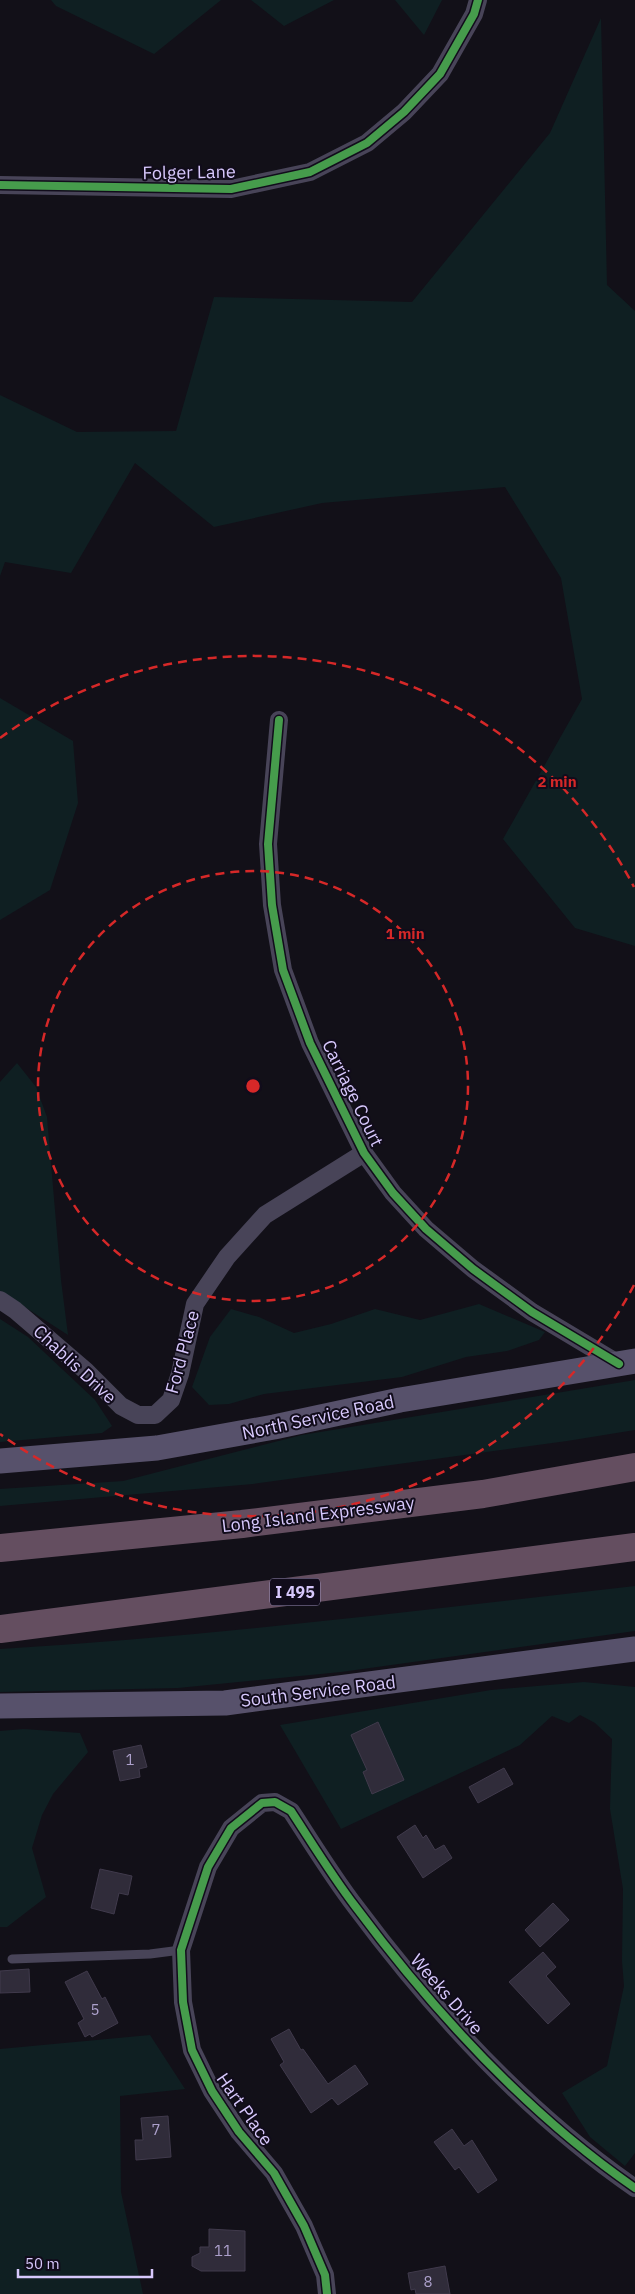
<svg xmlns="http://www.w3.org/2000/svg" width="635" height="2294" viewBox="0 0 635 2294" font-family="'IBM Plex Sans',sans-serif">
	<style>
		.green { fill: #0f1f22 }
		.building { fill: #302c3a; stroke: #403a4c }
		.lines { fill: none; stroke-linecap: round; stroke-linejoin: round }
		.lane { stroke: #484458; stroke-width: 9 }
		.street { stroke: #484458; stroke-width: 18 }
		.secondary { stroke: #57516b; stroke-width: 25 }
		.highway { stroke: #644e60; stroke-width: 28 }
		.cycleway-casing { stroke: #110c1b; stroke-width: 11 }
		.cycleway { stroke: #469c4c; stroke-width: 8 }
		.ring { fill: none; stroke: #d62828; stroke-width: 2.5; stroke-dasharray: 9 6 }
		.labels { text-anchor: middle; dominant-baseline: central; stroke-width: 4; stroke-linejoin: round; paint-order: stroke }
		.number-label { font-size: 15px; fill: #ada1cc }
		.shield { fill: #110c1b; stroke: #9c90b8; stroke-width: 1 }
		.shield-label { font-size: 16px; font-weight: bold; fill: #d7c8fc }
		.street-label { font-size: 18px; fill: #d7c8fc; stroke: #110c1b }
		.centre { fill: #d62828; stroke: #110c1b; stroke-width: 2.5 }
		.ring-label { font-size: 15px; text-anchor: middle; font-weight: bold; fill: #d62828; stroke: #110c1b; stroke-width: 4; stroke-linejoin: round; paint-order: stroke }
	</style>
	<rect width="100%" height="100%" fill="#121018"/>
	<g class="green">
		<path d="M51,0H221L154,54L56,6Z"/>
		<path d="M251,0H334L284,26Z"/>
		<path d="M395,0H442L424,35Z"/>
		<path d="M601,18L607,285L635,311V946L575,928L503,839L582,699L561,578L505,487L322,503L214,527L135,463L71,573L5,562L0,576V395L77,432L176,431L214,297L412,302L550,133Z"/>
		<path d="M0,698L73,741L78,803L50,890L0,920Z"/>
		<path d="M17,1063L36,1087L47,1117L61,1280L68,1335L0,1291V1082Z"/>
		<path d="M479,1304L545,1332L539,1340L507,1351L466,1357L402,1377L264,1394L229,1404L209,1405L192,1387L210,1337L231,1309L259,1317L294,1333L331,1324L375,1309L420,1320Z"/>
		<path d="M0,1319L28,1337L95,1400L112,1426L102,1433L0,1442Z"/>
		<path d="M635,1380V1430L567,1441L253,1484L0,1506V1489L123,1481L302,1435Z"/>
		<path d="M635,1586V1631L341,1672L178,1688L0,1692V1649C212,1636 424,1610 635,1586Z"/>
		<path d="M584,1682L635,1687V2153L625,2166L590,2137L562,2093L607,2066L624,1986L622,1961L623,1889L610,1809L612,1739L595,1723L580,1715L569,1723L552,1716L520,1745L341,1829L280,1725L491,1690Z"/>
		<path d="M24,1729L80,1733L88,1752L53,1794L42,1815L32,1848L46,1897L7,1927H0V1731Z"/>
		<path d="M150,2035L185,2089L120,2096L121,2192L143,2294H0V2049Z"/>
	</g>
	<g class="building">
		<path d="M378,1722L404,1780L372,1794L363,1772L367,1770L351,1735Z"/>
		<path d="M141,1745L147,1767L139,1769L140,1777L120,1781L113,1751Z"/>
		<path d="M504,1768L513,1784L478,1803L469,1787Z"/>
		<path d="M415,1825L423,1838L426,1835L435,1850L444,1845L452,1858L423,1878L397,1837Z"/>
		<path d="M100,1869L132,1876L128,1895L119,1893L114,1914L91,1908Z"/>
		<path d="M553,1903L569,1920L540,1947L525,1930Z"/>
		<path d="M543,1952L556,1967L546,1976L570,2004L548,2024L509,1982Z"/>
		<path d="M29,1969L30,1992L0,1993V1971Z"/>
		<path d="M87,1971L102,1999L105,1997L118,2023L92,2037L90,2034L85,2037L78,2023L84,2019L65,1982Z"/>
		<path d="M289,2029L301,2050L303,2049L328,2084L355,2065L368,2084L338,2105L332,2098L311,2113L280,2065L284,2062L271,2039Z"/>
		<path d="M168,2116L171,2157L136,2160L135,2140H143L141,2118Z"/>
		<path d="M452,2129L464,2146L472,2140L497,2180L478,2193L459,2167L455,2170L434,2142Z"/>
		<path d="M209,2229L245,2231V2271H201L192,2266V2257L200,2253V2247H209Z"/>
		<path d="M445,2266L450,2294H416L415,2289L411,2290L408,2273Z"/>
	</g>
	<g class="lines">
		<path class="lane" d="M12,1959L150,1954L181,1950"/>
		<g class="street">
			<path d="M0,185L231,189L310,172L367,143L404,112L440,74L474,14L478,0"/>
			<path d="M279,720L268,844L272,905L283,970L310,1043L364,1153L393,1193L426,1229L473,1269L532,1312L619,1364"/>
			<path d="M0,1300L15,1310L86,1371L121,1406L138,1415H155L171,1400L180,1374L195,1304L227,1257L265,1215L364,1153"/>
			<path d="M327,2294L325,2275L304,2226L274,2173L239,2132L212,2091L192,2050L183,2002L181,1950L208,1867L231,1828L262,1803L275,1802L291,1811C312,1843 332,1876 355,1906C434,2012 526,2113 635,2188"/>
		</g>
		<g class="secondary">
			<path d="M0,1461L157,1448L274,1427L400,1400L635,1361"/>
			<path d="M0,1706L225,1703L635,1649"/>
		</g>
		<g class="highway">
			<path d="M0,1548L242,1524L483,1494L635,1467"/>
			<path d="M0,1629L635,1547"/>
		</g>
		<defs>
			<g id="cycleway">
				<path d="M0,185L231,189L310,172L367,143L404,112L440,74L474,14L478,0"/>
				<path d="M279,720L268,844L272,905L283,970L310,1043L364,1153L393,1193L426,1229L473,1269L532,1312L619,1364"/>
				<path d="M327,2294L325,2275L304,2226L274,2173L239,2132L212,2091L192,2050L183,2002L181,1950L208,1867L231,1828L262,1803L275,1802L291,1811C312,1843 332,1876 355,1906C434,2012 526,2113 635,2188"/>
			</g>
		</defs>
		<use href="#cycleway" class="cycleway-casing"/>
		<use href="#cycleway" class="cycleway"/>
	</g>
	<g class="ring">
		<circle cx="253" cy="1086" r="215"/>
		<path d="M634 1285A430 430 0 0 1 0 1434M0 738A430 430 0 0 1 634 887"/>
	</g>
	<g class="labels">
		<g class="number-label">
			<text x="130" y="1759">1</text>
			<text x="95" y="2009">5</text>
			<text x="156" y="2129">7</text>
			<text x="223" y="2250">11</text>
			<text x="428" y="2281">8</text>
		</g>
		<rect class="shield" x="270" y="1578.5" width="50" height="27" rx="4"/>
		<g class="shield-label">
			<text x="295" y="1592">I 495</text>
		</g>
		<g class="street-label">
			<text transform="translate(189 172) rotate(-1)">Folger Lane</text>
			<text transform="translate(353 1093) rotate(64)">Carriage Court</text>
			<text transform="translate(182 1352) rotate(-75)">Ford Place</text>
			<text transform="translate(75 1364) rotate(43)">Chablis Drive</text>
			<text transform="translate(318 1417) rotate(-12)">North Service Road</text>
			<text transform="translate(318 1514) rotate(-7)">Long Island Expressway</text>
			<text transform="translate(318 1691) rotate(-7)">South Service Road</text>
			<text transform="translate(447 1994) rotate(49)">Weeks Drive</text>
			<text transform="translate(245 2109) rotate(55)">Hart Place</text>
		</g>
	</g>
	<circle cx="253" cy="1086" r="8" class="centre"/>
	<g class="ring-label">
		<text x="557" y="787">2 min</text>
		<text x="405" y="939">1 min</text>
	</g>
	<path d="M18 2269v8h134v-8" fill="none" stroke="#d7c8fc" stroke-width="2.5"/>
	<text x="25" y="2269" font-size="15" fill="#d7c8fc" stroke="#110c1b" stroke-width="4" paint-order="stroke">50 m</text>
</svg>
